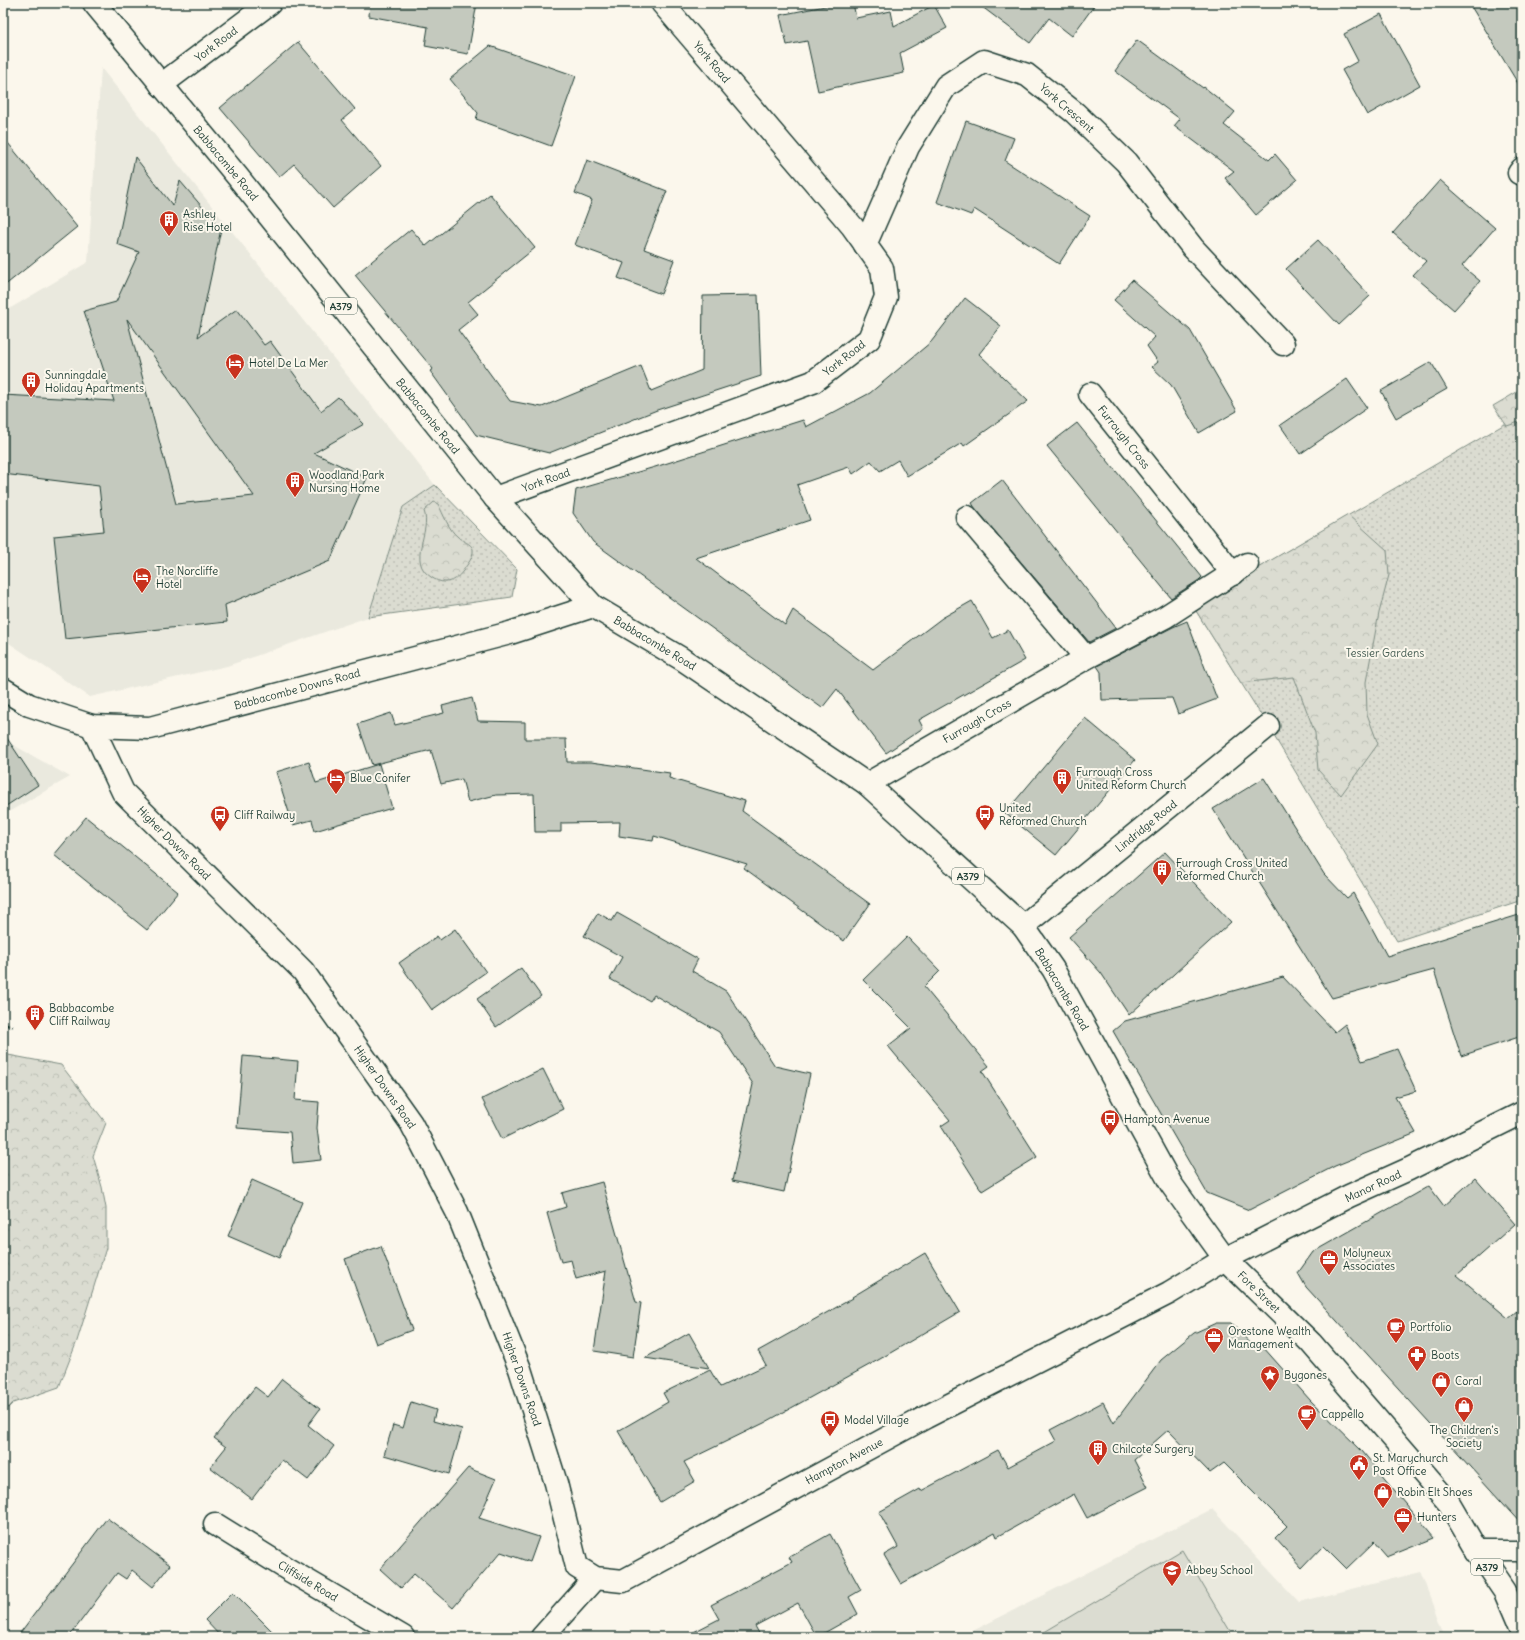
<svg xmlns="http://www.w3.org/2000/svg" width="1525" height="1640" viewBox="0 0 1525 1640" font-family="Delius,sans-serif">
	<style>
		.built { fill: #eae9de }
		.green { fill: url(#green-dots); stroke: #7d8c82 }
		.forest { fill: url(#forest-crowns); stroke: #7d8c82 }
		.pitch { fill: #dbdcd1; stroke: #7d8c82 }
		.building { fill: #c4c9be; stroke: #1f3d34; fill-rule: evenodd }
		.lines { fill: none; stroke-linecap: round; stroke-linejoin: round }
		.minor-casing { stroke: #1f3d34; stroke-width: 25 }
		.tertiary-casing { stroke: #1f3d34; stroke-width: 25 }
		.primary-casing { stroke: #1f3d34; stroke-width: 25 }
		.minor { stroke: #fbf7ec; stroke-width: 22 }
		.tertiary { stroke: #fbf7ec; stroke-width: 22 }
		.primary { stroke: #fbf7ec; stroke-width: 22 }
		.rail { stroke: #1f3d34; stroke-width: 3; stroke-dasharray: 6 3; stroke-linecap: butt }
		.labels { text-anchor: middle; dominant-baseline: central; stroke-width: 4; stroke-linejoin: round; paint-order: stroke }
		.shield { fill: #fbf7ec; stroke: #61756b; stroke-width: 1 }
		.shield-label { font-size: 10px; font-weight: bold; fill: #1f3d34 }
		.street-label { font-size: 11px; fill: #1f3d34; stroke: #fbf7ec }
		.poi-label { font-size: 11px; fill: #1f3d34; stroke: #fbf7ec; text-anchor: start }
		.park-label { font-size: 11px; fill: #455d53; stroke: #fbf7ec }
	</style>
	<defs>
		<pattern id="green-dots" width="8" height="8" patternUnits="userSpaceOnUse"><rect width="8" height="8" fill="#dbdcd1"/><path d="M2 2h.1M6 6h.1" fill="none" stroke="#bcbeb4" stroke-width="1.8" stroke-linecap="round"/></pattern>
		<pattern id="forest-crowns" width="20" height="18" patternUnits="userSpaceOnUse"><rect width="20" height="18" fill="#dbdcd1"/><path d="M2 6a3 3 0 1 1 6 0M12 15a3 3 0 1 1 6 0" fill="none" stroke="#bcbeb4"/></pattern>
	</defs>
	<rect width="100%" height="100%" fill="#fbf7ec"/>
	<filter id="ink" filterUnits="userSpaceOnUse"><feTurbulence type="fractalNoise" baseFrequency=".025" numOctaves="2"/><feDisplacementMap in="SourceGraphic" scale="8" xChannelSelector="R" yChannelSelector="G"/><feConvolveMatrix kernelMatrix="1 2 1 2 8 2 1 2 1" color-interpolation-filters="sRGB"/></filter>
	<g filter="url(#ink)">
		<g class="built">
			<path d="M101,68L435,485L403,507L368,617L227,666L90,697L3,639V311L4,312L88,262Z"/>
			<path d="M3,739L70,777L3,815Z"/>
			<path d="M1212,1509L1299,1602L1421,1572L1446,1637H961Z"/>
		</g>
		<g class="green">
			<path d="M1522,414V900L1397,941L1268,726L1193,606Z"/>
			<path d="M435,485L517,569L512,597L368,617L403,507Z"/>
		</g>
		<g class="forest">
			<path d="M1522,389V421L1507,426L1493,406Z"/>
			<path d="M434,502L438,504C444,515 448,529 458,537C463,542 471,543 473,549C474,558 467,564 463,571C458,577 454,582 445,582C440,582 435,580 431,577C406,561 432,532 424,511Z"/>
			<path d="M1348,515L1387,550L1389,575L1379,613L1366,682L1367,714L1378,744L1341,795L1318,770L1315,733L1294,677L1241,683L1193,606Z"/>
			<path d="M3,1054L61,1065L106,1123L93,1156L102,1187L106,1208V1248L77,1341L59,1387L13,1403L3,1413Z"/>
		</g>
		<path class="pitch" d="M1182,1550L1230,1631L1220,1637H1036Z"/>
		<g class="building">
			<path d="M370,3H477L468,54L425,46L428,27L369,16Z"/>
			<path d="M840,3H853L856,18L891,11L894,26L934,5L947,28L900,53L904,73L818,91L807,41L787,45L780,15Z"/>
			<path d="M977,3H1096L1072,36L1049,18L1030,43Z"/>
			<path d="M1469,3H1522V90Z"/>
			<path d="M1381,14L1420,85L1367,115L1342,70L1358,61L1344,34Z"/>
			<path d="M1137,40L1203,88L1204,87L1235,112L1224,125L1269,160L1275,154L1297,180L1256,215L1225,178L1234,171L1174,126L1180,119L1115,71Z"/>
			<path d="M298,42L355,109L342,120L381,166L333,208L294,164L279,177L220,108Z"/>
			<path d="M490,46L576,76L551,146L476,119L478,113L450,79Z"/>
			<path d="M966,121L1014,138L1005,161L1090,216L1059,264L974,209L971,215L937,202Z"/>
			<path d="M3,137L77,227L3,287Z"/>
			<path d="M135,157L173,206L180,181L221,229L198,337L237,309L264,345L270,341L321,411L338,397L364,424L314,453L367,478L330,561L225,605L227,622L65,639L54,536L104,531L99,486L3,474V395L114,401L84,311L116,302L139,252L117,244ZM127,319L254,496L176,504Z"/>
			<path d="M587,160L667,191L644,249L674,260L661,294L618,278L624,263L575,245L592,200L575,193Z"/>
			<path d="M1440,180L1495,228L1462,266L1480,281L1454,310L1413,275L1426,261L1393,233Z"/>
			<path d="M490,194L535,248L468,302L478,314L458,330L510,401L542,407L641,366L651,391L702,370L703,296L758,295L761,376L657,410L549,453L476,435L430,371L433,369L355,275L411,229L426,246Z"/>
			<path d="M1318,240L1370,296L1339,325L1286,269Z"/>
			<path d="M1132,280L1190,330L1237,411L1199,433L1171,385L1152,367L1158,362L1147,346L1155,337L1114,300Z"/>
			<path d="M965,298L1001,326L979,354L1028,401L964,446L962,443L907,476L898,460L880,471L871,461L853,474L849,467L797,485L810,520L696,558L785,625L793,610L873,670L942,618L972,601L993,638L1008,630L1025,660L919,720L923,728L886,753L837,689L822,708L593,542L573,513L576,490L655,467L803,420L806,427L870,393L931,342Z"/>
			<path d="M1431,362L1447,389L1396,418L1381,391Z"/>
			<path d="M1347,379L1367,408L1300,454L1280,425Z"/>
			<path d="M1077,423L1202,577L1199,580L1171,598L1047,446Z"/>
			<path d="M1002,480L1116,628L1089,642L975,508L972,503Z"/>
			<path d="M1187,621L1217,699L1178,714L1172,698L1102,700L1101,672L1097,666L1173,627Z"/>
			<path d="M472,698L478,721L525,722V739H566L567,762H591L670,773L669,778L745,801L742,811L870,904L844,941L744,868L747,864L654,836L653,841L619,836L620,822L561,823V832H535L534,794L496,795L468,802L462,779L441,784L431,750L372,765L358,724L391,713L395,725L444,713L442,706Z"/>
			<path d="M1085,718L1135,760L1056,855L1005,813Z"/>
			<path d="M3,732L38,785L3,808Z"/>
			<path d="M309,762L316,783L379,764L392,808L315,831L312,820L293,825L276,772Z"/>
			<path d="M1264,778L1324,874L1347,898L1353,893L1387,956L1522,914V1036L1461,1056L1434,970L1332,998L1213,809Z"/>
			<path d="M86,817L178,892L147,930L54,855Z"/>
			<path d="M1165,852L1231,922L1129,1015L1101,973L1069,937Z"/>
			<path d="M598,913L612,921L617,913L698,959L692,971L726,991L775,1066L810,1074L784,1192L732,1181L753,1084L719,1032L654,995L650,1001L610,979L622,957L584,936Z"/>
			<path d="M455,929L486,972L432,1010L399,963L437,936L440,940Z"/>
			<path d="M907,937L940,971L924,987L989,1066L982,1071L1037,1157L982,1191L941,1126L950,1120L888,1046L911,1028L863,980Z"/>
			<path d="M521,968L541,996L496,1027L477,999Z"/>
			<path d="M1283,977L1335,1032L1345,1024L1362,1061L1397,1049L1416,1091L1395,1097L1416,1133L1335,1166L1249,1210L1207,1193L1113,1031L1125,1021Z"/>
			<path d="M243,1056L298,1061L295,1100L319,1102L317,1128L321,1160L293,1163L290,1132L237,1128Z"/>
			<path d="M543,1069L563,1109L502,1139L482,1099Z"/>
			<path d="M1475,1178L1515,1224L1457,1275L1508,1318L1522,1307V1524L1306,1287L1298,1273L1313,1252L1429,1186L1444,1206Z"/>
			<path d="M252,1180L302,1202L279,1258L228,1236Z"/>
			<path d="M602,1182L636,1302L641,1303L633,1357L594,1351L606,1271L576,1279L571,1260L561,1262L547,1213L566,1207L562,1193Z"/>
			<path d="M381,1246L412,1330L376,1344L345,1259Z"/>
			<path d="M925,1253L960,1312L880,1359L764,1423L684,1462L695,1481L660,1502L618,1431L668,1402L663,1393L710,1370L720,1387L766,1365L758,1351L853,1298L852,1297Z"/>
			<path d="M1216,1323H1231L1258,1351L1263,1347L1310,1400L1362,1451L1434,1538L1387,1557L1374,1542L1346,1569L1323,1546L1302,1568L1275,1538L1287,1526L1224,1463L1210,1473L1168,1430L1134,1460L1148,1487L1087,1518L1074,1494L997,1537L995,1532L901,1584L884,1555L898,1547L879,1512L920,1489L921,1491L998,1450L1008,1467L1056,1441L1050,1430L1103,1402L1114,1423L1161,1360L1194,1333Z"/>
			<path d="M689,1333L709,1368L645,1358Z"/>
			<path d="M282,1379L320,1409L308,1425L334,1446L308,1480L282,1460L252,1499L210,1467L226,1447L214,1438L255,1387L268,1397Z"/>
			<path d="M411,1402L436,1410L433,1421L462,1429L449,1474L384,1455L393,1425L403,1428Z"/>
			<path d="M468,1468L496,1479L479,1518L539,1537L530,1562L501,1552L453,1608L414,1574L401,1588L380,1569Z"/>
			<path d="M107,1518L170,1565L153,1587L132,1570L126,1579L117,1573L69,1637H17Z"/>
			<path d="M830,1534L861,1590L849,1597L858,1614L817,1637L798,1603L755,1626L761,1637H684L719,1619L711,1605L792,1562L789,1557Z"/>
			<path d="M233,1592L278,1637H221L205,1620Z"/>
		</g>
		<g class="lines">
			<defs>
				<g id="minor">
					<path d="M161,85L270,3"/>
					<path d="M1519,173L1522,169"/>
					<path d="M865,245L908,147L946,86L984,61L1027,75L1075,113L1126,162L1193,248L1283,344"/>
					<path d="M1090,394L1233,574"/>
					<path d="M495,498L813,382L869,339L886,297L882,268L852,226L662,3"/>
					<path d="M967,517L1086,658"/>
					<path d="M3,689L29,705L92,726L150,728L510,633L593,606"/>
					<path d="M92,726L123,792L303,971L411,1123L457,1212L520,1369L556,1483L577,1567L595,1578L623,1581L926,1417L1169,1293L1225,1259"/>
					<path d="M867,784L1086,658L1165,617L1247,564"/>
					<path d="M1023,926L1268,726"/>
					<path d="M215,1524L289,1570L403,1637"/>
					<path d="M1477,1551H1522"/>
					<path d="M542,1637L595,1578"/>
				</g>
				<path id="tertiary" d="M1225,1259L1349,1196L1409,1169L1522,1113"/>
				<path id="primary" d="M94,3L237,176L495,498L593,606L682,659L867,784L1023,926L1053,969L1171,1184L1225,1259L1311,1343L1449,1503L1477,1551L1505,1592L1522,1632"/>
			</defs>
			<use href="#minor" class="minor-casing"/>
			<use href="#tertiary" class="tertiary-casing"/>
			<use href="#primary" class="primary-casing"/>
			<use href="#minor" class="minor"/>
			<use href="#tertiary" class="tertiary"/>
			<use href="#primary" class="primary"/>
			<path class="rail" d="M3,1024L13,1026"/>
		</g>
	</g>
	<defs>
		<symbol id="building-pin" viewBox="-11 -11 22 30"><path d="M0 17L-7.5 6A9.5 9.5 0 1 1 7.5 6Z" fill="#c8321e" stroke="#fbf7ec"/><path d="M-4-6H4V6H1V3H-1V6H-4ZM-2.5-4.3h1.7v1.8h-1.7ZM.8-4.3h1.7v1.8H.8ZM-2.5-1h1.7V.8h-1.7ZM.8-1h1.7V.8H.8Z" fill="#fff"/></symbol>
		<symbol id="hotel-pin" viewBox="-11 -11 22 30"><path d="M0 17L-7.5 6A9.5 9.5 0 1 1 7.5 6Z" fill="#c8321e" stroke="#fbf7ec"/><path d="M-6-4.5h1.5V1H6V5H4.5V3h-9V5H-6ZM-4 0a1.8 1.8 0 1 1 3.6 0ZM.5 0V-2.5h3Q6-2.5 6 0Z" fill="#fff"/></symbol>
		<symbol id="bus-pin" viewBox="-11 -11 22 30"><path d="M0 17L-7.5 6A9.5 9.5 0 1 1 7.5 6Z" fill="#c8321e" stroke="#fbf7ec"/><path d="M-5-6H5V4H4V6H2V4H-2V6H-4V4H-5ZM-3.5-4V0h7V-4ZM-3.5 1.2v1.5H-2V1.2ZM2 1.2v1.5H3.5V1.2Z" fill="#fff"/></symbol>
		<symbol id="office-pin" viewBox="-11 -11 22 30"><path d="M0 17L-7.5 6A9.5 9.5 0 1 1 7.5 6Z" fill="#c8321e" stroke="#fbf7ec"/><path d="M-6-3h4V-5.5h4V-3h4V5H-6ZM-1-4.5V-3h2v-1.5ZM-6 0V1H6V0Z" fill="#fff"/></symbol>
		<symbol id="cafe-pin" viewBox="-11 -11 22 30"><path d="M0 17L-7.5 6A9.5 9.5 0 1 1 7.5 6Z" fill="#c8321e" stroke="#fbf7ec"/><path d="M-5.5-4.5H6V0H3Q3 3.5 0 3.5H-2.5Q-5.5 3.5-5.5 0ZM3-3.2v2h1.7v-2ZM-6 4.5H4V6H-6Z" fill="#fff"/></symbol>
		<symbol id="pharmacy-pin" viewBox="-11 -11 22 30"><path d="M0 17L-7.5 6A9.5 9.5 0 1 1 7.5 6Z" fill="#c8321e" stroke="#fbf7ec"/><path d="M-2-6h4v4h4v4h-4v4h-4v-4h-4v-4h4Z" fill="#fff"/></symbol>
		<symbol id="sight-pin" viewBox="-11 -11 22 30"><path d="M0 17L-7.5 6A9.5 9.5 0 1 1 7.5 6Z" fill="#c8321e" stroke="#fbf7ec"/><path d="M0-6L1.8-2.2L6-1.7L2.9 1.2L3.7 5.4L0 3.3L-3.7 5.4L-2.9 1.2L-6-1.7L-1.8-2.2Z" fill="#fff"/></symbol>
		<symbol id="shop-pin" viewBox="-11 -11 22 30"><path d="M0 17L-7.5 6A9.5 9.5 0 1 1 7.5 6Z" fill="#c8321e" stroke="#fbf7ec"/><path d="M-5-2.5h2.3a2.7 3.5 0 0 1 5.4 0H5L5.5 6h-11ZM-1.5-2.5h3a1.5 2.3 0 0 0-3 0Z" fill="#fff"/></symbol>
		<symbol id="civic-pin" viewBox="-11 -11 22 30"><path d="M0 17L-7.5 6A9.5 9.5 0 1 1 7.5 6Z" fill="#c8321e" stroke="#fbf7ec"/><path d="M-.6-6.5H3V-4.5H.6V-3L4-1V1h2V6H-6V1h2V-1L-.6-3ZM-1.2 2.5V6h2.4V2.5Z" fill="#fff"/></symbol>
		<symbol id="school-pin" viewBox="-11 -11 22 30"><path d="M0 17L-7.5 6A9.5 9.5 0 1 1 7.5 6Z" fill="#c8321e" stroke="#fbf7ec"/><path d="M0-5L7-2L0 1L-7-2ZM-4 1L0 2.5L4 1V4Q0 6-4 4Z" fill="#fff"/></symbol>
	</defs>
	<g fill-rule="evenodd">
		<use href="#building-pin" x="158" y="209" width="22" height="30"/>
		<use href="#hotel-pin" x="224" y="352" width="22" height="30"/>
		<use href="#building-pin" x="20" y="370" width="22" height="30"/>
		<use href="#building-pin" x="284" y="470" width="22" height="30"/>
		<use href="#hotel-pin" x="131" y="566" width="22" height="30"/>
		<use href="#hotel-pin" x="325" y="767" width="22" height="30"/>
		<use href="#building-pin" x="1051" y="767" width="22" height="30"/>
		<use href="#bus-pin" x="974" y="803" width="22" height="30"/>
		<use href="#bus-pin" x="209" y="804" width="22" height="30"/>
		<use href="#building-pin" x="1151" y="858" width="22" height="30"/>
		<use href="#building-pin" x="24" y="1003" width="22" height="30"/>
		<use href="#bus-pin" x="1099" y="1108" width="22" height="30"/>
		<use href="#office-pin" x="1318" y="1248" width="22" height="30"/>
		<use href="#cafe-pin" x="1385" y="1316" width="22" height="30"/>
		<use href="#office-pin" x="1203" y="1326" width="22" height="30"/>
		<use href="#pharmacy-pin" x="1406" y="1344" width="22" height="30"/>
		<use href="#sight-pin" x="1259" y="1364" width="22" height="30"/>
		<use href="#shop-pin" x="1430" y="1370" width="22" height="30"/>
		<use href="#shop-pin" x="1453" y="1395" width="22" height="30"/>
		<use href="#cafe-pin" x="1296" y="1403" width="22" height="30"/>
		<use href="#bus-pin" x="819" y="1409" width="22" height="30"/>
		<use href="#building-pin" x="1087" y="1438" width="22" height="30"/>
		<use href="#civic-pin" x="1348" y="1453" width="22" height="30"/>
		<use href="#shop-pin" x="1372" y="1481" width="22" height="30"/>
		<use href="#office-pin" x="1392" y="1506" width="22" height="30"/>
		<use href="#school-pin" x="1161" y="1559" width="22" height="30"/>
	</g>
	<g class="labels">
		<g class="shield">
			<rect x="325" y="298" width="32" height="16" rx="3"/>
			<rect x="952" y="868" width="32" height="16" rx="3"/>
			<rect x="1471" y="1559" width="32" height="16" rx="3"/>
		</g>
		<g class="shield-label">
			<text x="341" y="306">A379</text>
			<text x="968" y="876">A379</text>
			<text x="1487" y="1567">A379</text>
		</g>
		<g class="street-label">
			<text transform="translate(216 44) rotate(-37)">York Road</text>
			<text transform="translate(712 62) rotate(50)">York Road</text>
			<text transform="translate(1067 108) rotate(41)">York Crescent</text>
			<text transform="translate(226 163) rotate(50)">Babbacombe Road</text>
			<text transform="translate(844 358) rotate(-38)">York Road</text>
			<text transform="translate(428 416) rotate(51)">Babbacombe Road</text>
			<text transform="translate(1124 437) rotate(52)">Furrough Cross</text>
			<text transform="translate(546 480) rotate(-20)">York Road</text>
			<text transform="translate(655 643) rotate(31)">Babbacombe Road</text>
			<text transform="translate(297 689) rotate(-15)">Babbacombe Downs Road</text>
			<text transform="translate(977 721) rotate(-30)">Furrough Cross</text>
			<text transform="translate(1146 826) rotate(-39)">Lindridge Road</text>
			<text transform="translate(174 843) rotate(45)">Higher Downs Road</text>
			<text transform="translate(1062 989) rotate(59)">Babbacombe Road</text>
			<text transform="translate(385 1087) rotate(55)">Higher Downs Road</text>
			<text transform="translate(1373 1186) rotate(-25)">Manor Road</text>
			<text transform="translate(1259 1292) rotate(44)">Fore Street</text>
			<text transform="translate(522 1379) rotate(71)">Higher Downs Road</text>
			<text transform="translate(844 1461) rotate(-28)">Hampton Avenue</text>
			<text transform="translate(308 1581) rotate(31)">Cliffside Road</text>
		</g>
		<g class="poi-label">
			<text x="183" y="214">Ashley<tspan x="183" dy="13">Rise Hotel</tspan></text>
			<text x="249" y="363">Hotel De La Mer</text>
			<text x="45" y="375">Sunningdale<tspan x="45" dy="13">Holiday Apartments</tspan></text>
			<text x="309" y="475">Woodland Park<tspan x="309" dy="13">Nursing Home</tspan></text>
			<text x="156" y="571">The Norcliffe<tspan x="156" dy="13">Hotel</tspan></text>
			<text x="1076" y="772">Furrough Cross<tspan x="1076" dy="13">United Reform Church</tspan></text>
			<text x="350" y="778">Blue Conifer</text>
			<text x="999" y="808">United<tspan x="999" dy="13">Reformed Church</tspan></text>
			<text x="234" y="815">Cliff Railway</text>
			<text x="1176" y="863">Furrough Cross United<tspan x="1176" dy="13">Reformed Church</tspan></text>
			<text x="49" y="1008">Babbacombe<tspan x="49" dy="13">Cliff Railway</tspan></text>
			<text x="1124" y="1119">Hampton Avenue</text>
			<text x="1343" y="1253">Molyneux<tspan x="1343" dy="13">Associates</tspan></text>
			<text x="1410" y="1327">Portfolio</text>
			<text x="1228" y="1331">Orestone Wealth<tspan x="1228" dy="13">Management</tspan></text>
			<text x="1431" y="1355">Boots</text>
			<text x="1284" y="1375">Bygones</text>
			<text x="1455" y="1381">Coral</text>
			<text x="1321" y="1414">Cappello</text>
			<text x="844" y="1420">Model Village</text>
			<text x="1464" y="1430" text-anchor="middle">The Children's<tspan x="1464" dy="13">Society</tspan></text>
			<text x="1112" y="1449">Chilcote Surgery</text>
			<text x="1373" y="1458">St. Marychurch<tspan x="1373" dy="13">Post Office</tspan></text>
			<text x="1397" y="1492">Robin Elt Shoes</text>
			<text x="1417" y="1517">Hunters</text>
			<text x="1186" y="1570">Abbey School</text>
		</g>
		<g class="park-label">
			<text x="1385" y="653">Tessier Gardens</text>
		</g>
	</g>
	<rect width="1525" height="1640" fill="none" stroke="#fbf7ec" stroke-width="16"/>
	<rect x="8" y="8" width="1509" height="1624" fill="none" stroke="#1f3d34" stroke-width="1.5" filter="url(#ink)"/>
</svg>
